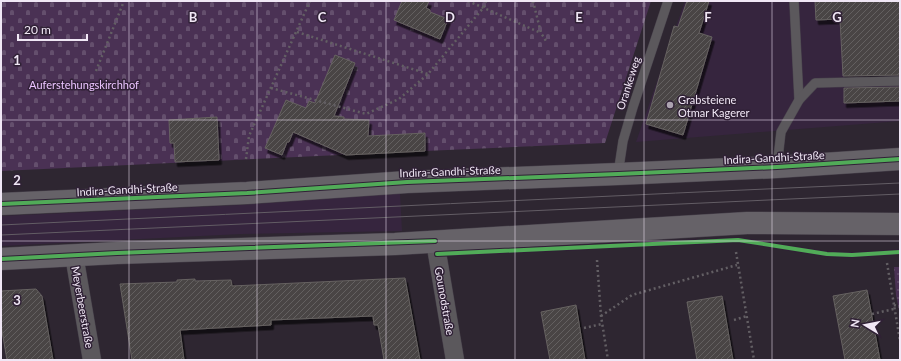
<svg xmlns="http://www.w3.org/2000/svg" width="901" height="361" viewBox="0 0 901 361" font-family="Lato,sans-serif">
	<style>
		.built { fill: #36253e }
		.cemetery { fill: url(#cemetery-stones) }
		.park { fill: url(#park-dots) }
		.building { fill: url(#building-hatch); stroke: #666261; filter: url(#shadow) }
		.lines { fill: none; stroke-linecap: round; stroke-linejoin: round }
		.service-casing { stroke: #48424c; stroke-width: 10 }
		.minor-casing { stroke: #48424c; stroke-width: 19 }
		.secondary-casing { stroke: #48424c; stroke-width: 23 }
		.path { stroke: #635f64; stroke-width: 2.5; stroke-dasharray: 2 3; stroke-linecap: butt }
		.service { stroke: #5b585c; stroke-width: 9 }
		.minor { stroke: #5b585c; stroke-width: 18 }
		.secondary { stroke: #666268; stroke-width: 22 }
		.tram { stroke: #635d65; stroke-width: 1 }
		.cycleway-casing { stroke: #302136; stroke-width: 6 }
		.cycleway { stroke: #51ab58; stroke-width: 4 }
		.grid { fill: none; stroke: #f0e7f5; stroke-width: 1; stroke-opacity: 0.55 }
		.poi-dot { fill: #aca3b0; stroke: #302136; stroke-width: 1.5 }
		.labels { text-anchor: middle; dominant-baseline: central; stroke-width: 3; stroke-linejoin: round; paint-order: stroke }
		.street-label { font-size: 11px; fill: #f0e7f5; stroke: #302136 }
		.park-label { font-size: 11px; fill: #ebc4ff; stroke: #302136 }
		.poi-label { font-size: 11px; fill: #f0e7f5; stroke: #302136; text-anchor: start }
		.grid-label { font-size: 13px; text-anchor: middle; font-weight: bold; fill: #f0e7f5; stroke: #302136; stroke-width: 3; stroke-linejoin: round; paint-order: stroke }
	</style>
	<defs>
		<pattern id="cemetery-stones" width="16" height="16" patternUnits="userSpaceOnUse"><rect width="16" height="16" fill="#4a3154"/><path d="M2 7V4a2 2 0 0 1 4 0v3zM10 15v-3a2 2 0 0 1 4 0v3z" fill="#644f6d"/></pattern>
		<pattern id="park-dots" width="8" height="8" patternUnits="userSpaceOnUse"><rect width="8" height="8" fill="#4a3154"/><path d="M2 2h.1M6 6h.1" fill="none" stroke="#644f6d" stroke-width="1.8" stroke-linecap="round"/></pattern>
		<pattern id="building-hatch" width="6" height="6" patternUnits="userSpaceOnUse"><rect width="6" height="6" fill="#494544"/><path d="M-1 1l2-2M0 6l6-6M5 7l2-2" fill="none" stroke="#646060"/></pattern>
		<filter id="shadow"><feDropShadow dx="2.5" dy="4.5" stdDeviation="0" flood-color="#0009"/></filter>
	</defs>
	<rect width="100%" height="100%" fill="#2e2631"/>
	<g class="built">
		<path d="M685,1H900V121L636,142Z"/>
		<path d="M400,193L402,231L241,234L1,246V216L239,205Z"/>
	</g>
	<path class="cemetery" d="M1,1H651L605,143L425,151L1,171Z"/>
	<path class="park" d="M894,267H900V315L896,295Z"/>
	<g class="building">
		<path d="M402,1H429L426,8L430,10V12L448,19L440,39L394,20Z"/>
		<path d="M687,1H709L699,33L712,37L683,135L646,124L674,26L678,27Z"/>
		<path d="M815,1H900V75L843,76L840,19L816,20Z"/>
		<path d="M335,55L355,63L334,116L344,117V119L369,120L368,136L425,133V151L346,155L293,132L289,142H287L282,155L265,148L286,100L306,108L309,101L315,103Z"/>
		<path d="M900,87V101L844,103V88Z"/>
		<path d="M217,117L219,160L175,162L174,143H170L169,120Z"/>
		<path d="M405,278L420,360H384L378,325H374L373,316L271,320V325L180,330L184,360H132L120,284L177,282V280L195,279V281L231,280L232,286Z"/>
		<path d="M36,289L42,296L53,360H7L1,325V291Z"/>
		<path d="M867,290L880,360H845L833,296Z"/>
		<path d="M722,296L733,360H697L687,302Z"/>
		<path d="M576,305L585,360H550L541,312Z"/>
	</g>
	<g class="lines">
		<defs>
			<g id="service">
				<path d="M794,1L799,100"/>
				<path d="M777,167L781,132L799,100L815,83L900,81"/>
				<path d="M618,174L623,141L633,107L668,1"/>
			</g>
			<g id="minor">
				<path d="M435,241L455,360"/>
				<path d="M74,255L92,360"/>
			</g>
			<g id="secondary">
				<path d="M1,204L247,193L407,182L618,174L777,167L900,159"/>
				<path d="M1,259L117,253L395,244L747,223L900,224"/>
			</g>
		</defs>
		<use href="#service" class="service-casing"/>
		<use href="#minor" class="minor-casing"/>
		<use href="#secondary" class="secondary-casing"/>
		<g class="path">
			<path d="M468,1L541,33"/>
			<path d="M533,1L541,33L546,41"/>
			<path d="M297,32L428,74"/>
			<path d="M96,71L124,1"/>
			<path d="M271,88L366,114L399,99L428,74L484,7L486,1"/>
			<path d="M246,159L249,136L310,1"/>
			<path d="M736,252L754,360"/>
			<path d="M597,260L601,316L608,360"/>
			<path d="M887,263L900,341"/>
			<path d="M894,305L900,307"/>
			<path d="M872,314L894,309"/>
			<path d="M601,316L632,295L737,265"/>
			<path d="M734,320L747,316"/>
			<path d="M584,328L602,324"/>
		</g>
		<use href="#service" class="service"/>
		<use href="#minor" class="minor"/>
		<use href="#secondary" class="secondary"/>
		<g class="tram">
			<path d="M1,225C301,211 600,196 900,183"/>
			<path d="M1,235L900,194"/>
		</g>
		<defs>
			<g id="cycleway">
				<path d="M1,204L247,193L407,182L618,174L777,167L900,159"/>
				<path d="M437,254L738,240L827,254L852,255L900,252"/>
				<path d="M1,259L117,253L435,241"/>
			</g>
		</defs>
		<use href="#cycleway" class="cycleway-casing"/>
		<use href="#cycleway" class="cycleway"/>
	</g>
	<path class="grid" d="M129,1V360M257,1V360M386,1V360M515,1V360M644,1V360M772,1V360M1,120H900M1,241H900"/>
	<circle class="poi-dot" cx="670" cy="105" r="4"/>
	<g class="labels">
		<g class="street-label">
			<text transform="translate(628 83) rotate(-72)">Orankeweg</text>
			<text transform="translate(774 157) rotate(-3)">Indira-Gandhi-Straße</text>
			<text transform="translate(450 171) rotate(-2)">Indira-Gandhi-Straße</text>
			<text transform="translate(127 189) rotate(-3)">Indira-Gandhi-Straße</text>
			<text transform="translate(445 301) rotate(80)">Gounodstraße</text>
			<text transform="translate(83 307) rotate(80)">Meyerbeerstraße</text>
		</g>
		<g class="park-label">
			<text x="84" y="84">Auferstehungskirchhof</text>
		</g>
		<g class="poi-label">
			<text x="678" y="99">Grabsteiene<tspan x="678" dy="13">Otmar Kagerer</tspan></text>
		</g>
	</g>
	<g class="grid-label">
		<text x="193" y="22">B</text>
		<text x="322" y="22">C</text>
		<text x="450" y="22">D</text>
		<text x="579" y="22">E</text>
		<text x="708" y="22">F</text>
		<text x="837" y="22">G</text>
		<text x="17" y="65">1</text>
		<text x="17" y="185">2</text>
		<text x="17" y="305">3</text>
	</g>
	<rect width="901" height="361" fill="none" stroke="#f0e7f5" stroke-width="4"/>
	<g transform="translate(865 325) rotate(280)" stroke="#302136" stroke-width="3" paint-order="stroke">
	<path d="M0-3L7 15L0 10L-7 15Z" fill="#f0e7f5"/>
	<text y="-6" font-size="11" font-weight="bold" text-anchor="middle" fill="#f0e7f5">N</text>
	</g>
	<path d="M18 34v6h69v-6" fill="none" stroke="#f0e7f5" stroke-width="2"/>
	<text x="24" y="34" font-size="12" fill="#f0e7f5" stroke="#302136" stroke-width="3" paint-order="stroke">20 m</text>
</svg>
